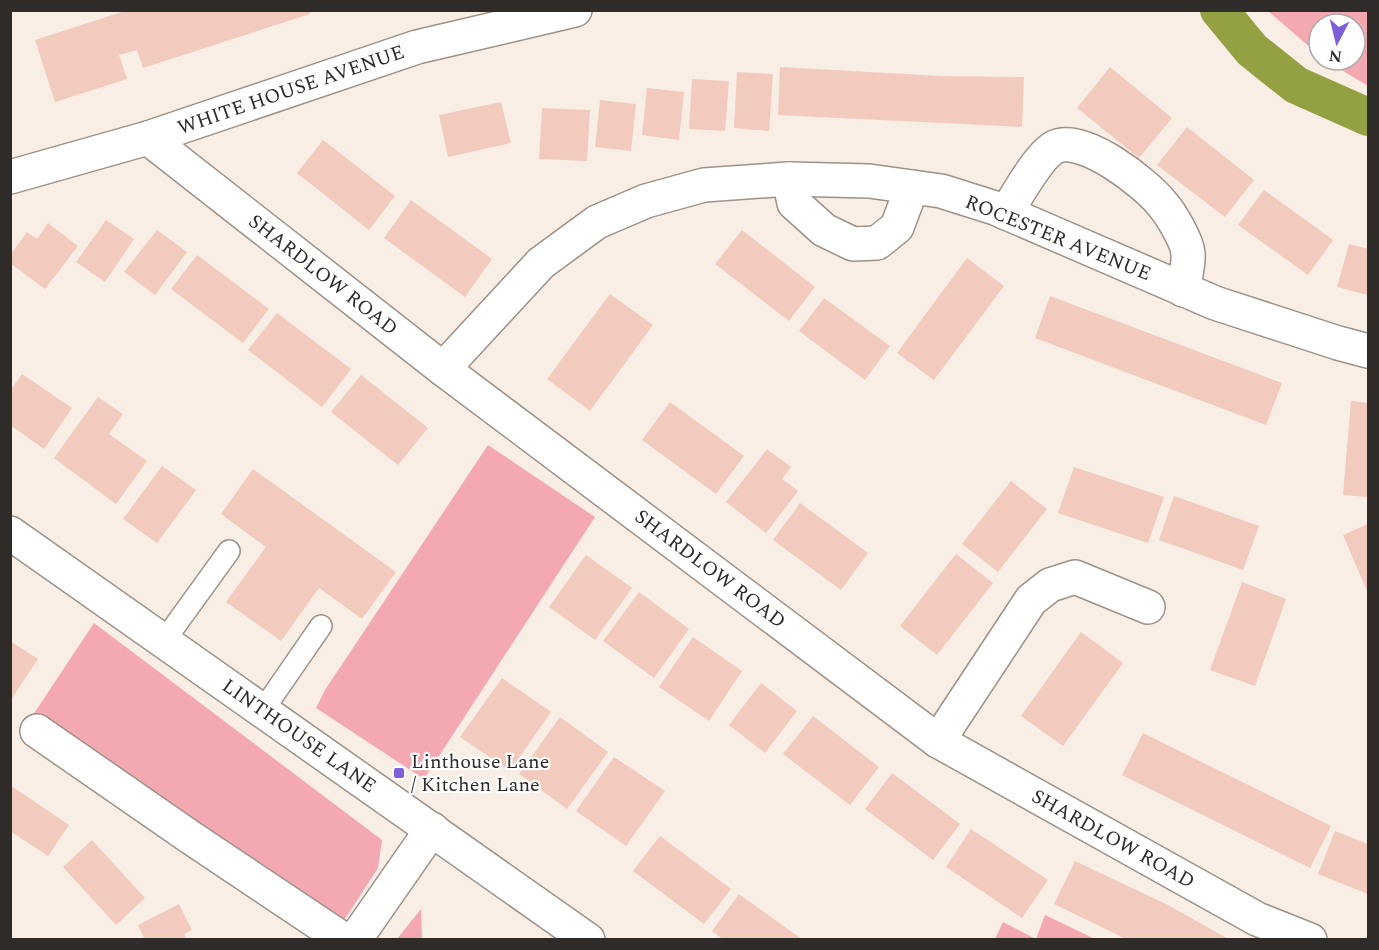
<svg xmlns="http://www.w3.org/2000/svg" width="1379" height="950" viewBox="0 0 1379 950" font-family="Spectral,serif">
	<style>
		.green { fill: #f4a9b2 }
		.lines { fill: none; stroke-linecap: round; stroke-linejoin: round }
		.canal { stroke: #93a142; stroke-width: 38 }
		.building { fill: #f2cabe }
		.service-casing { stroke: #9c9289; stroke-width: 24 }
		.minor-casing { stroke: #9c9289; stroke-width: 36 }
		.tertiary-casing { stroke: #9c9289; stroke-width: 36 }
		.service { stroke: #fff; stroke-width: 21 }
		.minor { stroke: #fff; stroke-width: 33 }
		.tertiary { stroke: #fff; stroke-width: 33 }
		.poi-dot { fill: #7e5fda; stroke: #fff; stroke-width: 2 }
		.labels { text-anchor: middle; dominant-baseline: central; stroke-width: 4.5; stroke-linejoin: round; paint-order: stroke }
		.street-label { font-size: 20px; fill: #2f2b28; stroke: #fff }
		.poi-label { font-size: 20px; fill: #2f2b28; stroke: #fff; text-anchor: start }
	</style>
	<rect width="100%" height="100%" fill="#f9eee5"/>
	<g class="green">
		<path d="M1268,11H1368V86L1325,60H1355V24H1319V55Z"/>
		<path d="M488,445L595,517L424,779L316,708L325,690Z"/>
		<path d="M94,623L382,840L378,868L332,939L21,733Z"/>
		<path d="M421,909L422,939H397Z"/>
		<path d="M1045,915L1095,939H995L1003,922L1036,939Z"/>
	</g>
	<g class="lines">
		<path class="canal" d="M1219,10L1252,50L1296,85L1368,117"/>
	</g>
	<g class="building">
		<path d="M128,10H309L310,14L143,68L137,50L119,55L127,79L55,102L35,40Z"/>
		<path d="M780,67L941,76L1024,77L1022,127L778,115Z"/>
		<path d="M1110,67L1172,118L1139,158L1077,108Z"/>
		<path d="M737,72L773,74L769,131L734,128Z"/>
		<path d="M692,79L729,81L725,131L689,129Z"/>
		<path d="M647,88L684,92L679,140L642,135Z"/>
		<path d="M600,100L636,104L631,151L595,147Z"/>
		<path d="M501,102L511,143L448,157L439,115Z"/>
		<path d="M542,108L590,110L587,161L539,159Z"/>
		<path d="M1187,127L1254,180L1225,217L1157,165Z"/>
		<path d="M323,140L395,196L369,230L297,173Z"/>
		<path d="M1264,190L1333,240L1308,275L1238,225Z"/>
		<path d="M411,200L492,259L465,297L384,238Z"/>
		<path d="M106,220L134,239L105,282L76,262Z"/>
		<path d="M48,223L78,246L45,289L10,263V255L27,232L37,239Z"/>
		<path d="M157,230L187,252L155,295L124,272Z"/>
		<path d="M742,230L815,287L789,321L715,264Z"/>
		<path d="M1349,244L1368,249V295L1337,287Z"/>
		<path d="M197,255L269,309L243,343L171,289Z"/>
		<path d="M967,258L1004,286L934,380L897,353Z"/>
		<path d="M610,294L653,325L590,411L547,379Z"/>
		<path d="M1050,296L1282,383L1266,425L1035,338Z"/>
		<path d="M824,298L890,346L865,380L799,331Z"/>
		<path d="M277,313L351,369L322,407L248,350Z"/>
		<path d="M22,374L72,408L44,449L10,425V391Z"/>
		<path d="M361,375L428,428L398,465L331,412Z"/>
		<path d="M98,397L123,414L109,434L147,461L116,504L54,458Z"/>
		<path d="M1351,401L1368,403V497L1343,495Z"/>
		<path d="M670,402L744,456L716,494L642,440Z"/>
		<path d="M767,449L791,467L782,479L798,491L766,533L726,502Z"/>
		<path d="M162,466L196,490L157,543L123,519Z"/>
		<path d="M1074,467L1164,497L1148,543L1058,513Z"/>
		<path d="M253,469L396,572L362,619L319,588L281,641L226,602L266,547L221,514Z"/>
		<path d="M1011,481L1047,509L998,572L962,544Z"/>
		<path d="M1174,496L1259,526L1243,570L1159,540Z"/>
		<path d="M800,503L868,553L841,590L773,540Z"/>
		<path d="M1368,524V593L1343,535Z"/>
		<path d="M956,554L993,583L937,655L900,626Z"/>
		<path d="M586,555L632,588L595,640L549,607Z"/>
		<path d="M1242,582L1286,599L1255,686L1210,670Z"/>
		<path d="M639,592L689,629L654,678L603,641Z"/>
		<path d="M1081,632L1123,663L1063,746L1021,716Z"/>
		<path d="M693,637L742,671L709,721L659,687Z"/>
		<path d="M10,641L38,659L12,698L10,697Z"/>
		<path d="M502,678L551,712L510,771L460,737Z"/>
		<path d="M761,683L797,711L765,753L729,725Z"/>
		<path d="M813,716L879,767L850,805L783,754Z"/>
		<path d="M560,717L608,752L567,809L519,774Z"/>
		<path d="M1143,733L1331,826L1310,868L1122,775Z"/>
		<path d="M614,757L665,791L626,846L576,811Z"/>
		<path d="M892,773L960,824L933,860L865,809Z"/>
		<path d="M10,785L69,825L48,856L10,831Z"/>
		<path d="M971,829L1048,880L1022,918L946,867Z"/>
		<path d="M1335,831L1368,844V894L1318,874Z"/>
		<path d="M660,836L731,889L704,924L633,871Z"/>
		<path d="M92,840L145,898L116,925L63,867Z"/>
		<path d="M1075,861L1168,905L1230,940H1128L1054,904Z"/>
		<path d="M739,894L803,940H724L712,931Z"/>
		<path d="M179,904L192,930L184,934L187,940H145L138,925Z"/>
	</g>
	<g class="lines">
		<defs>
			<g id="service">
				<path d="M164,641L229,551"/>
				<path d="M263,710L321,626"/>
			</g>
			<g id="minor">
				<path d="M148,138L443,369L938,741L1257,919L1310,940"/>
				<path d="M10,177L148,138L417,47L575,10"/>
				<path d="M789,179L794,203L824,230L853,244L877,243L897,227L912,187"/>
				<path d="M1006,213C1016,197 1039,155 1055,147C1083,134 1146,183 1163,205C1171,214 1187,241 1188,253C1189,265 1185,278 1183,290"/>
				<path d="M443,369L541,263L597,222L646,201L704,185L789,179L869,181L941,191L995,208L1215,303L1338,343L1368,351"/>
				<path d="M37,731L190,837L344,940"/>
				<path d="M938,741L1031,600L1050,585L1075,577L1148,607"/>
			</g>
			<g id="tertiary">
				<path d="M10,533L588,940"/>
				<path d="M359,940L361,931L432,829"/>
			</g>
		</defs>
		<use href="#service" class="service-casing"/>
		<use href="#minor" class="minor-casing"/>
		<use href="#tertiary" class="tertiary-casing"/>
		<use href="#service" class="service"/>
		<use href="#minor" class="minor"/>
		<use href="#tertiary" class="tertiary"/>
	</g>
	<rect class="poi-dot" x="393" y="767" width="12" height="12" rx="3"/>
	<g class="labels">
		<g class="street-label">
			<text transform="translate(291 90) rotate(-19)">WHITE HOUSE AVENUE</text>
			<text transform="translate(1058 238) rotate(22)">ROCESTER AVENUE</text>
			<text transform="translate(323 275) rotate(38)">SHARDLOW ROAD</text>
			<text transform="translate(710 569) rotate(37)">SHARDLOW ROAD</text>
			<text transform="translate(299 736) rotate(35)">LINTHOUSE LANE</text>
			<text transform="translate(1113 839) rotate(29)">SHARDLOW ROAD</text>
		</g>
		<g class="poi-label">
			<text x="411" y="762">Linthouse Lane<tspan x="411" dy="23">/ Kitchen Lane</tspan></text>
		</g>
	</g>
	<rect width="1379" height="950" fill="none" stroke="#2f2b28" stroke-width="24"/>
	<g transform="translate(1337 42) rotate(187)"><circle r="28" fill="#ffffff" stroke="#acaaa9" stroke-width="1.5"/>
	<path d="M0-4.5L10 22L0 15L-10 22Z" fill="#7e5fda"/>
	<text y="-9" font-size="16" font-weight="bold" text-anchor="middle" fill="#2f2b28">N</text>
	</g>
</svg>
